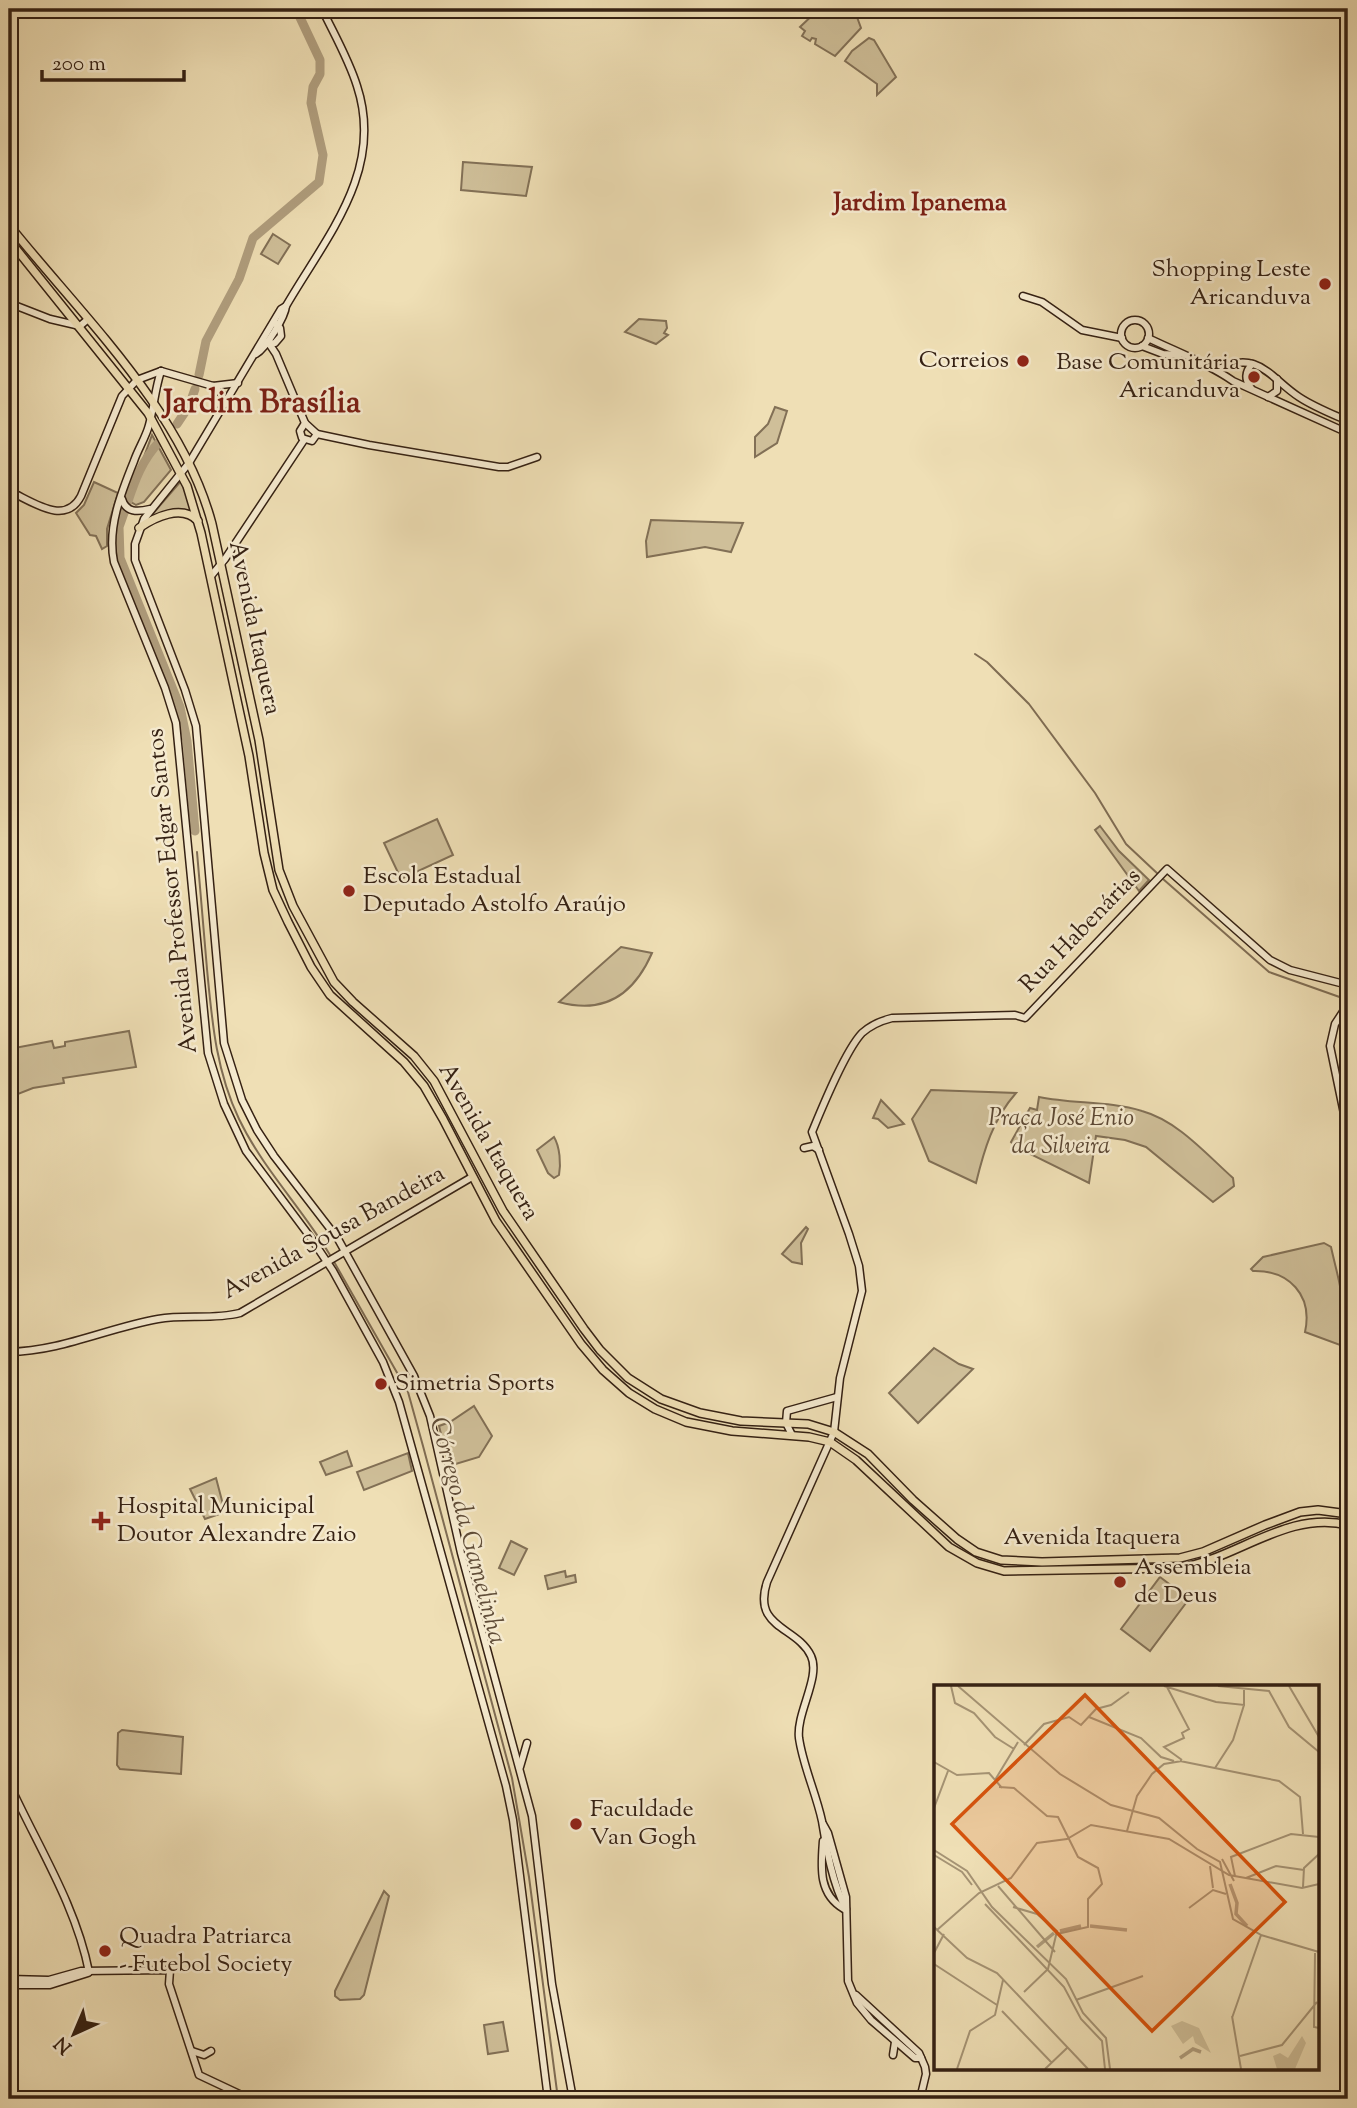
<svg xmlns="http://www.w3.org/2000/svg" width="1357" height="2108" viewBox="0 0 1357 2108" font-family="'Sorts Mill Goudy',serif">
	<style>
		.green { fill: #cfbf99; stroke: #827056; stroke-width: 2 }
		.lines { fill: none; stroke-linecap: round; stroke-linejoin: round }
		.stream { stroke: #7f6c53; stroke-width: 2 }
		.river { stroke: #b09e7e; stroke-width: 9 }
		.secondary-casing { stroke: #352113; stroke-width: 9 }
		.primary-casing { stroke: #352113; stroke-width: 10 }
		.secondary { stroke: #f5eacf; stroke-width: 6 }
		.primary { stroke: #efdfb5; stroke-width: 7 }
		.poi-dot { fill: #8f2418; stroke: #f5eacf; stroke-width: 2.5 }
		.labels { text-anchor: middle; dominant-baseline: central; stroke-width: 5; stroke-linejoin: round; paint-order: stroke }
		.poi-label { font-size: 24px; fill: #352113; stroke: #f5eacf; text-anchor: start }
		.street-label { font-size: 24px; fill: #352113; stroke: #f5eacf }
		.park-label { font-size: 24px; font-style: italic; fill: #5c4834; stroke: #f5eacf }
		.neighbourhood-label { font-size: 26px; font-weight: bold; fill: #7a1f14; stroke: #f5eacf }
		.water-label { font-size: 26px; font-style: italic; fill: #604d38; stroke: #f5eacf }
		.district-label { font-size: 32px; font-weight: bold; fill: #7a1f14; stroke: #f5eacf }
		.inset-river { fill: none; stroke: #b09e7e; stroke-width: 3.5 }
		.inset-road { fill: none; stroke: #a59374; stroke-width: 2 }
		.view { fill: #d6530d; fill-opacity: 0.15; stroke: #d6530d; stroke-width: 3.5 }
		.inset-edge { fill: none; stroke: #352113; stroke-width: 3.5 }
	</style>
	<rect width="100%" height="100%" fill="#efdfb5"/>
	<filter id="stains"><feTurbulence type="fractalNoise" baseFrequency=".00286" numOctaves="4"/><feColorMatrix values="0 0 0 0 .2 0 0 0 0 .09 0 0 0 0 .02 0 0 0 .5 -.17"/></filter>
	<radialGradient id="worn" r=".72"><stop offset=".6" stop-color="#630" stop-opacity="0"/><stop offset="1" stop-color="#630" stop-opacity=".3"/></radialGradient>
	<g class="green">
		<path d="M819,9H854L861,28L835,56L815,44L816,39L812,38L810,41L802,36L805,31L800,27Z"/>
		<path d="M869,38L874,40L896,77L877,95V84L845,61L852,51Z"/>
		<path d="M463,162L532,167L526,196L461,190Z"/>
		<path d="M273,234L290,245L278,264L261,254Z"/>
		<path d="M639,319L666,321L667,328L664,333L668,335L656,344L625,332Z"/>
		<path d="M775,407L787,411L777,443L755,457V437L768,424Z"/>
		<path d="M152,435L171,470L144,502L136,505L131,502L129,498Z"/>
		<path d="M181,481L193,512L178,509L150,517Z"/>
		<path d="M94,482L118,493L107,529V546L102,549L96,536L90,535L76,513L84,505Z"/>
		<path d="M651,520L743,523L731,552L705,547L647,557L646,541Z"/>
		<path d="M437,819L453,855L401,879L384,843Z"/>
		<path d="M1100,826L1119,851L1149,880L1139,891L1095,830Z"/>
		<path d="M621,947L652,953C634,994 605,1015 559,1002Z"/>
		<path d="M129,1031L136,1067L63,1078L64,1083L33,1088L13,1096L9,1094V1049L52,1041L54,1048L65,1046V1042Z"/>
		<path d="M931,1090L1016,1093C993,1119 984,1150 976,1183L929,1161L912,1119Z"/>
		<path d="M1039,1097C1073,1104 1109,1101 1142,1111C1178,1121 1206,1154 1233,1178L1234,1186L1213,1202L1146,1147L1125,1140L1096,1136L1089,1183L1016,1147L1011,1142L1030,1108L1037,1110Z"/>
		<path d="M881,1100L904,1124L888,1128L878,1119L873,1118Z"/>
		<path d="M554,1137C560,1147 561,1164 559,1175L554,1178L548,1173L537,1150Z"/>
		<path d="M806,1227L808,1229L801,1243L802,1264L792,1262L782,1254Z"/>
		<path d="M1324,1243L1331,1247C1338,1279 1350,1312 1340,1345L1305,1332C1313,1295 1289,1270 1253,1271L1251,1269L1263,1257Z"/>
		<path d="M934,1348L959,1364L973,1369L918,1423L889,1393Z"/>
		<path d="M474,1406L492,1436L479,1457L449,1466L439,1426L450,1422Z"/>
		<path d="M347,1451L352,1466L326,1475L320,1462Z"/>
		<path d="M408,1453L412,1471L364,1490L357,1472Z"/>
		<path d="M216,1478L225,1512L205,1519L190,1489Z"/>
		<path d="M511,1541L527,1549L514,1575L499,1568Z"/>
		<path d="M565,1571L566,1577L575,1575L576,1582L548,1589L545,1576Z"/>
		<path d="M1160,1577L1189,1599L1150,1651L1121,1629Z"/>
		<path d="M122,1730L183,1737L181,1774L120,1769L117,1765L118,1733Z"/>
		<path d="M384,1891L389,1896L364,1995L360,1999L340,2000L335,1996V1991Z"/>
		<path d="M503,2022L508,2051L488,2054L484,2025Z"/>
	</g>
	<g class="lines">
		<g class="stream">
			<path d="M975,654L987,662L1029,704L1095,793L1126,844L1159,875"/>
			<path d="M197,852C200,891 204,930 207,969C212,1021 216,1071 239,1119C263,1169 302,1208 330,1255"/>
			<path d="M1163,879L1269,972L1348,1000"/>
			<path d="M333,1260L408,1392L423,1446L512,1778L529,1877L558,2099"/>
		</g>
		<g class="river">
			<path d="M199,375L206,341L239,279L253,238L319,182L323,155L311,103L313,87L320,74V60L296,9"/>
			<path d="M177,424L189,406L195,389"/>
			<path d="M127,504C135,480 142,460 160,441"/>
			<path d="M125,510L119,527L120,558L180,707L187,741L195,831"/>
		</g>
		<defs>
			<g id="secondary">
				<path d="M1023,296L1042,302L1082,330L1122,338"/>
				<path d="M9,303L50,319L80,326L87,320"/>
				<path d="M286,306L281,309L189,463L144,519L135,544V560L185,690L196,726L224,1043L242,1100L257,1130L274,1156L338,1239L414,1376L430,1416L461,1553L532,1816L552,1984L573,2099"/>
				<circle cx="1135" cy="334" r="14"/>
				<path d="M1148,338C1177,352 1207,363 1233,381L1348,433"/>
				<path d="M268,344L275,343L281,336L280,328L275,323"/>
				<path d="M270,345L276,354L305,423L317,434L369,445L499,467H508L537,457"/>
				<path d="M1142,346L1163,354L1179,355"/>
				<path d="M256,354C266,348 285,317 286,306C326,237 385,171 357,86C349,60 334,34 322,9"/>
				<path d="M1217,370C1258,348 1271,379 1299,397C1314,407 1332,414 1348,421"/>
				<path d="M161,371C155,389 154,407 149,425C146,437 138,449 134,461C121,493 107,528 114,562L165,688L176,723L208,1053L224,1104L246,1151L311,1238L333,1271L383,1362L399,1402L506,1786L513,1820L548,2099"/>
				<path d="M161,371L213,386L238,383"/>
				<path d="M213,386L222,394L225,404"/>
				<path d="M1251,388C1244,379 1245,372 1252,364"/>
				<path d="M1268,397L1277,391V379"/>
				<path d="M305,423L300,431L302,438L312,441L317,434"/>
				<path d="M9,491C32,501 65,527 81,496L122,396L137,380L161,371"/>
				<path d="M122,499C126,513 138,512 150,509"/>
				<path d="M211,576L225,559L304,440"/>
				<path d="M1348,1004L1335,1024L1330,1046L1348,1133"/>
				<path d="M804,1148L813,1146L819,1150"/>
				<path d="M9,1352C62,1351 107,1328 158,1319C185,1314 213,1320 240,1313L472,1177"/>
				<path d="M792,1435L786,1423L787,1411L837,1397"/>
				<path d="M520,1767L527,1743"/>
				<path d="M9,1783C37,1845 76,1905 89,1972"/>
				<path d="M823,1824L828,1833L846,1897L848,1981L857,2003L871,2020L915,2058H921"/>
				<path d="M823,1841C821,1867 818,1894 844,1909"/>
				<path d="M846,1909C832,1882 827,1851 822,1821C816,1793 803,1766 799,1738C796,1713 821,1677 811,1656C797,1626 752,1629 767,1582L834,1432L840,1378L862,1291L859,1266L849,1234L812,1132C822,1108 845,1051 862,1033C871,1025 880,1021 892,1018L1015,1015L1025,1018L1167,869L1270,960L1290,970L1348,985"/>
				<path d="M9,1979L49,1980L81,1971L170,1970L169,1984L199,2075L250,2099"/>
				<path d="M9,1985H50L88,1973"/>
				<path d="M856,1995L919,2053L925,2067L926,2074L920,2099"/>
				<path d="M192,2051L204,2055L211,2051"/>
				<path d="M893,2055L895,2042"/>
			</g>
			<g id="primary">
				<path d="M9,225C81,315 182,410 212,524L259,740L279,870L293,906L334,982L353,1002L414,1056L434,1081L503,1211L584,1329L600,1350L628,1378L661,1399L700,1413L741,1421L808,1424L834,1432L868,1454L913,1500L957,1539L976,1552L1001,1560L1042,1562L1180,1558L1203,1552L1265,1525L1300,1512L1318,1510L1348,1514"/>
				<path d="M9,240L148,413L187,486L201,533L249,756L264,853L273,890L288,922L311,967L330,995L404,1062L424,1086L443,1119L496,1221L581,1344L603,1370L629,1393L655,1409L686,1422L732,1431L809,1437L830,1442L856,1460L949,1547L977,1563L1004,1571L1179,1568C1237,1559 1287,1510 1348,1525"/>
				<path d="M139,528C155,517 182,504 198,521"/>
			</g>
		</defs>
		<use href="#secondary" class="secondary-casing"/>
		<use href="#primary" class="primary-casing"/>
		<use href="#secondary" class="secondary"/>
		<use href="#primary" class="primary"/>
	</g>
	<g class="poi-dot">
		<circle cx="1325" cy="284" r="7"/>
		<circle cx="1023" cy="361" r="7"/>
		<circle cx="1254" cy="377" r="7"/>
		<circle cx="349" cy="891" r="7"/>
		<circle cx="381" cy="1384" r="7"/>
		<path d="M97.5 1510.5h7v7h7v7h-7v7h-7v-7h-7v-7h7z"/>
		<circle cx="1120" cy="1582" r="7"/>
		<circle cx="576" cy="1824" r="7"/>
		<circle cx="105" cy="1951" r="7"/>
	</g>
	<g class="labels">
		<g class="poi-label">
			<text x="1311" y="270" text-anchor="end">Shopping Leste<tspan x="1311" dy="28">Aricanduva</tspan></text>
			<text x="1009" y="361" text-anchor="end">Correios</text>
			<text x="1240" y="363" text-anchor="end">Base Comunitária<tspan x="1240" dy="28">Aricanduva</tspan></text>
			<text x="363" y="877">Escola Estadual<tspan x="363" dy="28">Deputado Astolfo Araújo</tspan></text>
			<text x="395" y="1384">Simetria Sports</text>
			<text x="117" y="1507">Hospital Municipal<tspan x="117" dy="28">Doutor Alexandre Zaio</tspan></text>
			<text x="1134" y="1568">Assembleia<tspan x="1134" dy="28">de Deus</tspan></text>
			<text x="590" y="1810">Faculdade<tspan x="590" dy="28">Van Gogh</tspan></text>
			<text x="119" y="1937">Quadra Patriarca<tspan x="119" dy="28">- Futebol Society</tspan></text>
		</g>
		<g class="street-label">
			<text transform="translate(254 628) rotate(78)">Avenida Itaquera</text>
			<text transform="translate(173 891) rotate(-96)">Avenida Professor Edgar Santos</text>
			<text transform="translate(1081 931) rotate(-46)">Rua Habenárias</text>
			<text transform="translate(488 1142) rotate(60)">Avenida Itaquera</text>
			<text transform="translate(334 1233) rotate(-29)">Avenida Sousa Bandeira</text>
			<text x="1092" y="1538">Avenida Itaquera</text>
		</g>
		<g class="park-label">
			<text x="1061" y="1119">Praça José Enio<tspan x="1061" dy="28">da Silveira</tspan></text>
		</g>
		<g class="neighbourhood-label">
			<text x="920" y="203">Jardim Ipanema</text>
		</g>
		<g class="water-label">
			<text transform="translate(467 1531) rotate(75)">Córrego da Gamelinha</text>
		</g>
		<g class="district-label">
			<text x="262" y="404">Jardim Brasília</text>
		</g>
	</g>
	<g transform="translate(934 1685)">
		<rect width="385" height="385" fill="#efdfb5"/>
		<path d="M248,336L265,343L277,368L261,358L259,351L249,359L237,341ZM368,351L372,358L361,384H343L339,371L346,368L354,373Z" fill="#cfbf99"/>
		<path class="inset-river" d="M296,199L303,218L302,229L313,241M156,241L193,245M126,246L147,241M103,262L120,248M246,373L259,364L267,367"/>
		<path class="inset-road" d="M17,1L21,18L40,28L61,52L80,64M24,1L126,89L177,120L225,133L263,164L286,177L299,234L327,250L298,333M230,1L282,17L310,20V3M284,1L335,6L355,42L385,67M355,1L385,52M233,2L255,44L248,48L250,53L230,62L248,75M155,32L207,53L227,72L240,76M90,60L110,39L135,32L147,40L162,24L177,20L195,7M246,76L345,96L366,112L369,149M0,77L23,90L55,88L68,103M281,83L299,55L310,20M61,95L84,57M65,102L80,103L113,131L124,132L144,172L164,183L168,199L154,214V242L123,249M0,123L14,86M193,146L203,111L218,89L230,79L248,76M0,165L33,186L58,222L132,294L149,328L172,353L176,384M0,170L28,187L38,200M288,174L300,196M276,181L279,203M301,191L297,172L357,149L385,152M312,193L342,181L370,185M64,201L121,267M369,202L370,183L385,169M51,219L130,302L147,334L168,356L171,384M79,222L103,229L123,246L114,284L90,307M255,223L279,205L292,209M0,242L33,273L63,288L154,384M3,245L45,208L77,193L103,158L133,154L157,140L235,154L295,190L368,203L385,199M327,250L385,267M0,268L10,249M381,268L380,342L385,343M0,279L63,320M142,315L209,291M68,326L118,378M298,331L307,384M306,371L348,360L383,317M23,384L36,346L61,330L69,295M111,384L133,363"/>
		<path class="view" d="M151,10L351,217L218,346L18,139Z"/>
		<rect width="385" height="385" class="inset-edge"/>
	</g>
	<rect width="1357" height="2108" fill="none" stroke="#efdfb5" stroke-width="35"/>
	<rect x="10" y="10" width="1336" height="2087" fill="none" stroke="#352113" stroke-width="3.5"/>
	<rect x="18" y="18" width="1322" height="2073" fill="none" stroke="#352113" stroke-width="2"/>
	<g transform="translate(74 2034) rotate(224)" stroke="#f5eacf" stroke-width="5" paint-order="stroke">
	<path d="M0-5L12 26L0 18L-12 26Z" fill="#352113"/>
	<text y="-10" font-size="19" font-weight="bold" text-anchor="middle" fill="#352113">N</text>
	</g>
	<path d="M42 70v10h142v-10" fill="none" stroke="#352113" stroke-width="3.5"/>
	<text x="52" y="70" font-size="21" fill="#352113" stroke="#f5eacf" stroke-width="5" paint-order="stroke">200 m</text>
	<rect width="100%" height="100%" filter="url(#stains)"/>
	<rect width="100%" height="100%" fill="url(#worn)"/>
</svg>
